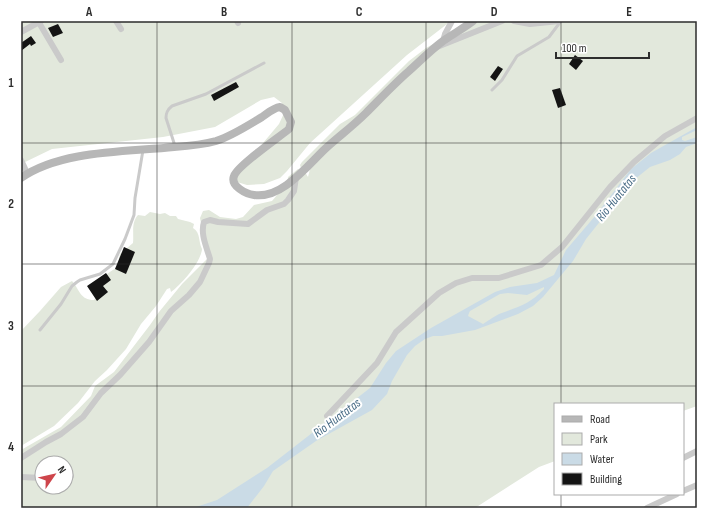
<svg xmlns="http://www.w3.org/2000/svg" width="718" height="529" viewBox="0 0 718 529" font-family="'Sofia Sans Condensed',sans-serif">
	<style>
		.green { fill: #e2e8dc; fill-rule: evenodd }
		.water { fill: #cadbe6; fill-rule: evenodd }
		.building { fill: #141414 }
		.lines { fill: none; stroke-linecap: round; stroke-linejoin: round }
		.lane { stroke: #cacaca; stroke-width: 3 }
		.street { stroke: #cacaca; stroke-width: 6 }
		.secondary { stroke: #b7b7b7; stroke-width: 8 }
		.grid { fill: none; stroke: #2d2d2d; stroke-width: 1; stroke-opacity: 0.55 }
		.labels { text-anchor: middle; dominant-baseline: central; stroke-width: 4; stroke-linejoin: round; paint-order: stroke }
		.water-label { font-size: 13px; font-style: italic; fill: #466a84; stroke: #fff }
		.neatline { fill: none; stroke: #2d2d2d; stroke-width: 1.5 }
		.grid-label { font-size: 13px; text-anchor: middle; font-weight: bold; fill: #2d2d2d }
	</style>
	<rect width="100%" height="100%" fill="#fff"/>
	<g class="green">
		<path d="M21,21H451L407,55L310,143L287,171L280,178L264,184L247,185L237,182L236,175L279,124L285,111L282,103L274,97L261,100L215,127L163,137L52,149L21,164Z"/>
		<path d="M474,21H697V406L683,411V404H555V461L539,467L475,508H21V450L61,427L91,396L95,386L114,372L150,325L159,312L182,284L208,258L200,218L203,211L209,210L220,217L236,219L243,217L254,205L272,201L287,183L288,177L298,169L305,172L308,177L310,169L301,168L300,165L302,162L340,124L355,115L409,61L426,48ZM42,463H66V487H42Z"/>
		<path d="M150,212L160,214L165,213L170,216H176L178,219L190,222L194,224L193,228C201,233 198,241 202,249C201,262 181,285 171,292L170,288L167,289L156,306L141,324L126,349L107,370L95,381L78,403L54,426L21,446V331L40,311L61,287L72,281C80,290 80,300 94,300C106,287 95,278 117,268L120,254L133,243C134,233 131,223 138,215L145,216Z"/>
	</g>
	<path class="water" d="M697,127V130L682,137V140L685,141L697,137V143L686,147L680,154L670,160L650,167L630,183L626,189L586,239L573,261L543,297L533,306L518,314L475,330L442,336H433L425,339L415,346L407,355L392,381L387,394L372,410L316,441L273,471L264,486L247,508H193L217,500L267,468L370,388L386,363L396,351L431,328L495,292L510,287L537,283L554,275L566,250L596,215L631,169L651,153ZM544,287V289C530,304 518,307 499,314C493,317 488,321 483,324L468,316L469,313L470,311L500,294L508,293L527,295Z"/>
	<g class="building">
		<path d="M58,24L63,33L53,37L48,28Z"/>
		<path d="M31,36L36,43L31,46L30,44L21,51V43Z"/>
		<path d="M575,55L583,61L576,70L569,64Z"/>
		<path d="M498,66L503,69L495,81L490,77Z"/>
		<path d="M236,82L239,87L214,101L211,95Z"/>
		<path d="M560,88L566,105L558,108L552,90Z"/>
		<path d="M124,247L135,252L126,274L115,269Z"/>
		<path d="M106,273L111,280L103,286L108,292L97,301L87,286Z"/>
	</g>
	<g class="lines">
		<g class="lane">
			<path d="M492,90L502,80L517,56L549,37L561,21"/>
			<path d="M175,146L166,118C166,113 167,110 172,106L206,94L264,63"/>
			<path d="M40,330L61,304L72,286L77,282L80,280L100,274L113,264L125,239L134,215L135,198L143,150"/>
		</g>
		<g class="street">
			<path d="M38,21L61,60"/>
			<path d="M116,21L121,29"/>
			<path d="M237,21L238,23"/>
			<path d="M514,21L530,24L559,21"/>
			<path d="M21,32L41,21"/>
			<path d="M443,41L445,34L452,21"/>
			<path d="M437,47L502,21"/>
			<path d="M21,160L27,173"/>
			<path d="M327,416L377,363L396,332L439,293L456,283L472,278H499L541,265L562,247L610,187L634,162L665,136L697,118"/>
			<path d="M21,458L46,442L61,434L83,417L101,393L120,375L149,342L171,311L189,295L200,282L209,263L210,259C207,248 200,234 204,222L210,220L218,222L248,224L267,210L284,204L288,200L294,191L296,177"/>
			<path d="M683,458L697,451"/>
			<path d="M21,477L42,478"/>
			<path d="M66,477L71,476"/>
			<path d="M683,491L697,485"/>
			<path d="M647,508L677,494"/>
		</g>
		<path class="secondary" d="M21,178C61,150 127,152 174,147C188,146 202,145 216,141C232,136 247,126 262,117C268,113 273,108 280,107L285,110L291,122L289,129C278,138 237,166 234,176C230,186 246,194 254,195C282,199 307,166 325,149C338,137 353,126 366,113C380,99 394,84 409,71C420,61 431,50 443,41C453,34 464,28 473,21"/>
	</g>
	<path class="grid" d="M157,21V508M292,21V508M426,21V508M561,21V404M21,143H697M21,264H697M21,386H697M561,494V508"/>
	<g class="labels">
		<g class="water-label">
			<text transform="translate(616 198) rotate(-51)">Rio Huatatas</text>
			<text transform="translate(337 418) rotate(-37)">Rio Huatatas</text>
		</g>
	</g>
	<rect width="718" height="529" fill="none" stroke="#ffffff" stroke-width="44"/>
	<rect x="554" y="403" width="130" height="92" fill="#ffffff" stroke="#ababab"/>
	<rect x="562" y="416" width="20" height="6" fill="#b7b7b7" stroke="#ababab"/>
	<text x="590" y="423" font-size="12" fill="#2d2d2d">Road</text>
	<rect x="562" y="433" width="20" height="12" fill="#e2e8dc" stroke="#ababab"/>
	<text x="590" y="443" font-size="12" fill="#2d2d2d">Park</text>
	<rect x="562" y="453" width="20" height="12" fill="#cadbe6" stroke="#ababab"/>
	<text x="590" y="463" font-size="12" fill="#2d2d2d">Water</text>
	<rect x="562" y="473" width="20" height="12" fill="#141414" stroke="#ababab"/>
	<text x="590" y="483" font-size="12" fill="#2d2d2d">Building</text>
	<g transform="translate(54 475) rotate(56)"><circle r="19" fill="#ffffff" stroke="#ababab"/>
	<path d="M0-3L7 15L0 10L-7 15Z" fill="#ce454b"/>
	<text y="-6" font-size="11" font-weight="bold" text-anchor="middle" fill="#2d2d2d">N</text>
	</g>
	<path d="M556 52v6h93v-6" fill="none" stroke="#2d2d2d" stroke-width="2"/>
	<text x="562" y="52" font-size="12" fill="#2d2d2d" stroke="#ffffff" stroke-width="3" paint-order="stroke">100 m</text>
	<rect x="22" y="22" width="674" height="485" class="neatline"/>
	<g class="grid-label">
		<text x="89" y="16">A</text>
		<text x="224" y="16">B</text>
		<text x="359" y="16">C</text>
		<text x="494" y="16">D</text>
		<text x="629" y="16">E</text>
		<text x="11" y="87">1</text>
		<text x="11" y="208">2</text>
		<text x="11" y="330">3</text>
		<text x="11" y="451">4</text>
	</g>
</svg>
